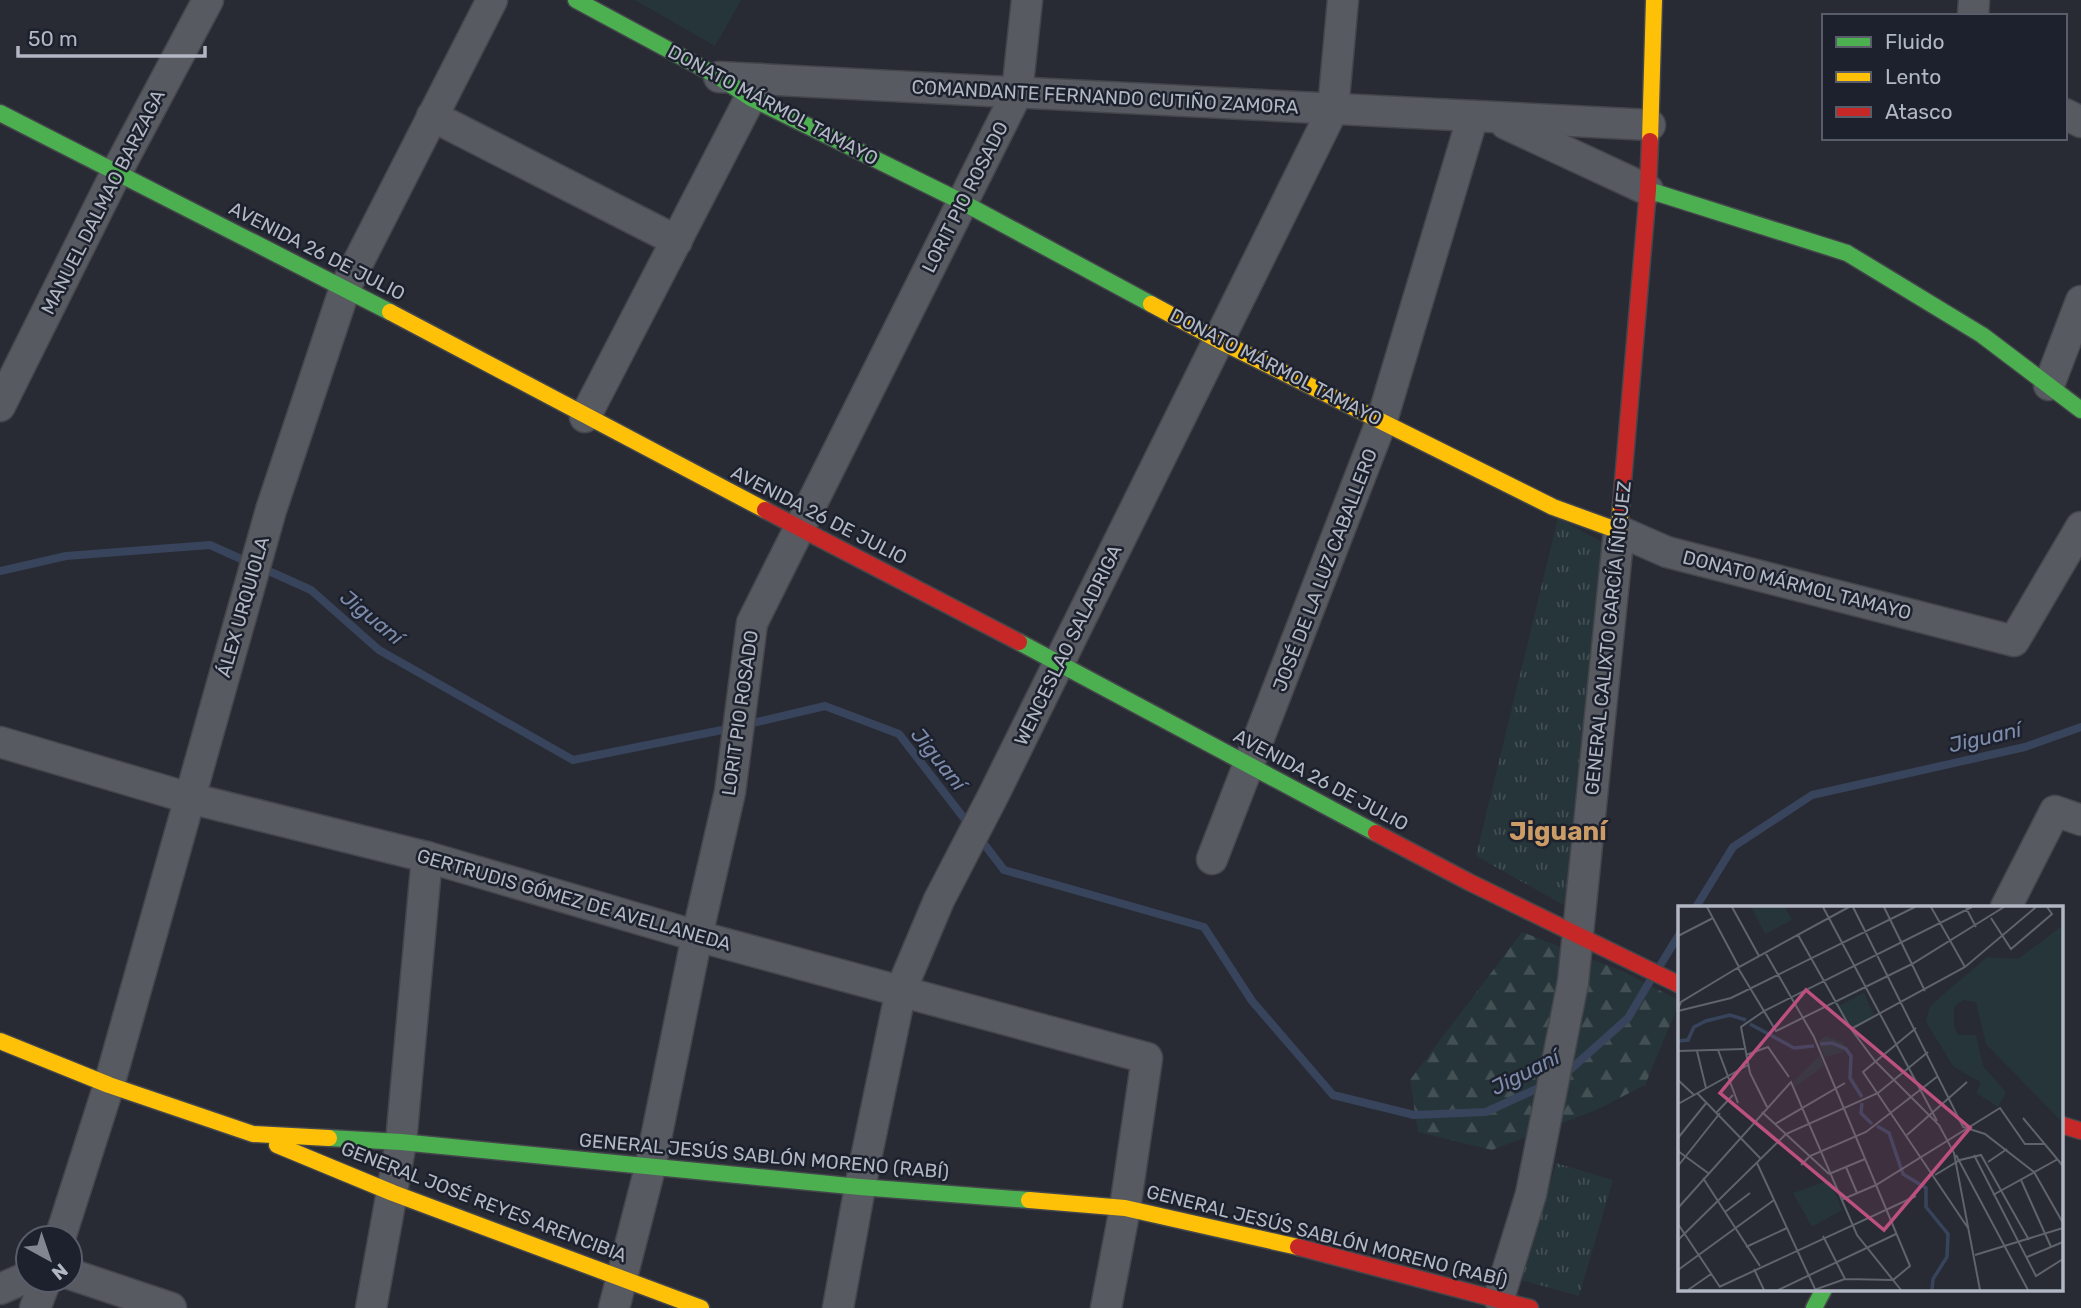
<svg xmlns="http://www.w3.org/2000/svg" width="2081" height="1308" viewBox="0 0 2081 1308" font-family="Rubik,sans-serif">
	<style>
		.forest { fill: url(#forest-firs) }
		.park { fill: url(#park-tufts) }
		.pitch { fill: #263539 }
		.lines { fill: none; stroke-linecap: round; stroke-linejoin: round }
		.stream { stroke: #38445c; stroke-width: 8 }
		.street-casing { stroke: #44464c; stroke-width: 33 }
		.fast-casing { stroke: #44464c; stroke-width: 19 }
		.slow-casing { stroke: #44464c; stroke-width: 19 }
		.jam-casing { stroke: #44464c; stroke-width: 19 }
		.street { stroke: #585a61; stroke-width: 30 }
		.fast { stroke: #4caf50; stroke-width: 16 }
		.slow { stroke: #ffc107; stroke-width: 16 }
		.jam { stroke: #c62828; stroke-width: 16 }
		.labels { text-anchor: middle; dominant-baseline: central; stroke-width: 5; stroke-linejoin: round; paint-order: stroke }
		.street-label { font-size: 19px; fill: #b2b7c4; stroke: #1c212d }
		.water-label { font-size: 21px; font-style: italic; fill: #7c8baa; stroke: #1c212d }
		.district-label { font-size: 26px; font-weight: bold; fill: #cb9c66; stroke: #1c212d }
		.inset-river { fill: none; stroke: #38445c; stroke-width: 3.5 }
		.inset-road { fill: none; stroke: #5f636d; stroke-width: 2 }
		.view { fill: #bc5080; fill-opacity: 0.15; stroke: #bc5080; stroke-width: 3.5 }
		.inset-edge { fill: none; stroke: #b2b7c4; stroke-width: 3.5 }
	</style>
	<defs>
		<pattern id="forest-firs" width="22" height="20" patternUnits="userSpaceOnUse" patternTransform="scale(1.75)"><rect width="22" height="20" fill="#263539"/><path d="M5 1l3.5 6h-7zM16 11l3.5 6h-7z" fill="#435054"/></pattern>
		<pattern id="park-tufts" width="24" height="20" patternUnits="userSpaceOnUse" patternTransform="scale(1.75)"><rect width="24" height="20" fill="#263539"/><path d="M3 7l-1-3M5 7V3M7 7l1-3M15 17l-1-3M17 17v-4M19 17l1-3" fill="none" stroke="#435054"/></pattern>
	</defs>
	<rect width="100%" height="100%" fill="#282b33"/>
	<path class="forest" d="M1522,932L1622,971L1680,1001L1645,1085L1596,1110L1492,1150L1418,1132L1410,1080Z"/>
	<g class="park">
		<path d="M1558,518L1607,545L1578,913L1476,856Z"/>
		<path d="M1556,1163L1613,1180L1579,1296L1521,1280Z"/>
	</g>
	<path class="pitch" d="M635,0H741L715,46Z"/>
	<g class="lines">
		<g class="stream">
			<path d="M262,568L311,590L379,650L573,760L732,728"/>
			<path d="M0,571L66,556L210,545L250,563"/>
			<path d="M744,725L825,706L899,734L970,826"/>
			<path d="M978,836L1004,870L1204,927L1252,1001L1333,1095L1414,1115L1486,1112L1545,1085"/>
			<path d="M1696,907L1733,847L1812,795L2025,747L2081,727"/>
			<path d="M1661,964L1680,933"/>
			<path d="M1563,1076L1628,1018L1650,981"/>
		</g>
		<defs>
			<g id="street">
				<path d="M1973,16L1974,0"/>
				<path d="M719,77L1650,125"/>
				<path d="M2065,114L2081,122"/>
				<path d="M432,116L677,241"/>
				<path d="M1506,124L1648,190"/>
				<path d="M2049,385L2081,301"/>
				<path d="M0,406L117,171L208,0"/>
				<path d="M585,417L760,79"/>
				<path d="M0,742L189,798L427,857L697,936L1147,1058L1125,1208L1106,1308"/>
				<path d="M1212,859L1382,420L1473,116"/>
				<path d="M2006,907L2055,811L2081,820"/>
				<path d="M60,1238L109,1085L271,510L345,288L492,0"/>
				<path d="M70,1274L171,1308"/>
				<path d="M0,1289L28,1277"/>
				<path d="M1499,1298L1531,1194L1573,982L1619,531L1667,552L2014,641L2081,527"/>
				<path d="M35,1308L46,1280"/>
				<path d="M371,1308L401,1142L427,857"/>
				<path d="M614,1308L650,1168L697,936L730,792L752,623L1017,93L1027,0"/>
				<path d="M838,1308L860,1187L901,990L939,900L993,796L1333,109L1343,0"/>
			</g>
			<g id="fast">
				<path d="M576,0L719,77L751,98L962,202L1151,304"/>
				<path d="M0,113L390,312"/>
				<path d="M1648,190L1847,253L1982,335L2081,410"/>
				<path d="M1019,642L1376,833"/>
				<path d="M329,1138L401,1142L860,1187L1029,1200"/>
				<path d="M1814,1308L1824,1289"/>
			</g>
			<g id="slow">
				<path d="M1650,141L1654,0"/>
				<path d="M1151,304L1218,340L1553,507L1619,531L1621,505"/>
				<path d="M390,312L765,510"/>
				<path d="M0,1041L109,1085L253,1134L329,1138"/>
				<path d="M277,1145L393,1193L701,1308"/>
				<path d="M1029,1200L1125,1208L1298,1247"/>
			</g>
			<g id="jam">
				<path d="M1621,505L1648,190L1650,141"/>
				<path d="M765,510L1019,642"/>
				<path d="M1376,833L1469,882L1680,985"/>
				<path d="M2062,1125L2081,1131"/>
				<path d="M1298,1247L1530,1308"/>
			</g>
		</defs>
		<use href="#street" class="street-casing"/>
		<use href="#fast" class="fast-casing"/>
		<use href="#slow" class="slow-casing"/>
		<use href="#jam" class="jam-casing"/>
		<use href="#street" class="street"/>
		<use href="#fast" class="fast"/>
		<use href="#slow" class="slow"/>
		<use href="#jam" class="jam"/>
	</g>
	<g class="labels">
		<g class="street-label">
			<text transform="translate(1105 97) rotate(3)">COMANDANTE FERNANDO CUTIÑO ZAMORA</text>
			<text transform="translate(773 105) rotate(28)">DONATO MÁRMOL TAMAYO</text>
			<text transform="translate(965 197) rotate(-63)">LORIT PIO ROSADO</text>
			<text transform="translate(103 202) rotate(-63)">MANUEL DALMAO BARZAGA</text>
			<text transform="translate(317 251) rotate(27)">AVENIDA 26 DE JULIO</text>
			<text transform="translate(1276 367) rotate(27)">DONATO MÁRMOL TAMAYO</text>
			<text transform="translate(819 515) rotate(27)">AVENIDA 26 DE JULIO</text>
			<text transform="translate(1325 570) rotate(-69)">JOSÉ DE LA LUZ CABALLERO</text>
			<text transform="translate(1797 585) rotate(14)">DONATO MÁRMOL TAMAYO</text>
			<text transform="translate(243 607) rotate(-74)">ÁLEX URQUIOLA</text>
			<text transform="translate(1608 638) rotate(-84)">GENERAL CALIXTO GARCÍA ÍÑIGUEZ</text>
			<text transform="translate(1068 645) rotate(-64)">WENCESLAO SALADRIGA</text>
			<text transform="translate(740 713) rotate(-82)">LORIT PIO ROSADO</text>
			<text transform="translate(1321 780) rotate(28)">AVENIDA 26 DE JULIO</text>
			<text transform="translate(574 900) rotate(16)">GERTRUDIS GÓMEZ DE AVELLANEDA</text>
			<text transform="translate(764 1156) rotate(5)">GENERAL JESÚS SABLÓN MORENO (RABÍ)</text>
			<text transform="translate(484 1202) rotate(21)">GENERAL JOSÉ REYES ARENCIBIA</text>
			<text transform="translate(1327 1236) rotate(14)">GENERAL JESÚS SABLÓN MORENO (RABÍ)</text>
		</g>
		<g class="water-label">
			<text transform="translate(372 617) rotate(39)">Jiguaní</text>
			<text transform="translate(1985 737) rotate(-13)">Jiguaní</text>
			<text transform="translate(939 759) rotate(51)">Jiguaní</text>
			<text transform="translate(1525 1072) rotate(-27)">Jiguaní</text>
		</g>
		<g class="district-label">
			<text x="1558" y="831">Jiguaní</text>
		</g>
	</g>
	<g transform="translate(1678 906)">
		<rect width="385" height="385" fill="#282b33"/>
		<path d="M385,19V217L308,138L298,96L285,94L276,101V120L280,129H298L305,160L328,186L320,201L298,187L303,177L275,160L248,116L252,100L309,51L340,53ZM148,130L164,136L169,142L166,146L147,151L140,135Z" fill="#263539"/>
		<path d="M186,87L196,109L174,122L160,100ZM142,149L146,160L117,181L115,176Z" fill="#263539"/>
		<path d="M73,1H107L114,14L87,28ZM152,274L164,304L134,321L115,287Z" fill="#263539"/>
		<path class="inset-river" d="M72,118L116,142L136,140M0,135L10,134L16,121L28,115L52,109L68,114M142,138L154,137L168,143L173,150L172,172L184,191M184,197L183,207L194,218M199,220L211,227L225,268L248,282V301L270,328L269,351L255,373L254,384"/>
		<path class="inset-road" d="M29,1L61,61M54,1L81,50M145,1L259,215M175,1L285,221L307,228L356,266L385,317M206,1L247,85M253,1L287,61M288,2L298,21M313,12L333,43L374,8L369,1M120,29L173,123L197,155L261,219L276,247L302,384M0,30L35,12M87,46L136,131L232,360L215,374L167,373L136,384M60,62L98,125L234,58L326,1M0,103L3,96L61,61L171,1M0,105L53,92L237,1M238,122L185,166L290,322M173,123L287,61L358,1M40,144L60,197M0,145L66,143M19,145L28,182M68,149L90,141L111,171M0,174L16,189M19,187L83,253M0,198L70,159M89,201L72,167L63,121L86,105L294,1M39,206L55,189M84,206L151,268M345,212L385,260M97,218L167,177M229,229L289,176M0,232L29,196M0,245L30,267M278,249L350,384M296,249L358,370L385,353M310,256L329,243M79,257L137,383M123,259L132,250L188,226L260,170M0,260L42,207M168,261L179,287M151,268L187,253M257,269L282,254L303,249L351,334M25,272L82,360M343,274L373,341M315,289L380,253M163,294L198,279L322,202L347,238H367M0,302L113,176L179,329L223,384M47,306L72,287M0,318L42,381M145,330L167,373M0,334L108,228L200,187L250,146M68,341L109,322M297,349L385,322M349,351L385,336M76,363L86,384M0,364L96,294M41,381L238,290M10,384L33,368M100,384L218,328"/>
		<path class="view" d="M128,84L292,222L206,324L42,187Z"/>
		<rect width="385" height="385" class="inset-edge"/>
	</g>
	<rect x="1822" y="14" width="245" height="126" fill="#1c212d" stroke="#585d69" stroke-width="2"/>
	<rect x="1836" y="37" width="35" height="10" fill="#4caf50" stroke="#585d69" stroke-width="2"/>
	<text x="1885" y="49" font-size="21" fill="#b2b7c4">Fluido</text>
	<rect x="1836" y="72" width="35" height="10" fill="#ffc107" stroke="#585d69" stroke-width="2"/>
	<text x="1885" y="84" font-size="21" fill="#b2b7c4">Lento</text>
	<rect x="1836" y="107" width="35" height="10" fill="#c62828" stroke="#585d69" stroke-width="2"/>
	<text x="1885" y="119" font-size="21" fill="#b2b7c4">Atasco</text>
	<g transform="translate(49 1259) rotate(140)"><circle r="33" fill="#1c212d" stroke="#585d69" stroke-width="2"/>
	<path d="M0-5L12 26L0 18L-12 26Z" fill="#828691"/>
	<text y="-10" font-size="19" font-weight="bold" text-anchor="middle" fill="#b2b7c4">N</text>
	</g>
	<path d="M18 46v10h187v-10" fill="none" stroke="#b2b7c4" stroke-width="3.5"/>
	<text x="28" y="46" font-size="21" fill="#b2b7c4" stroke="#1c212d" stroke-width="5" paint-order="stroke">50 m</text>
</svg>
